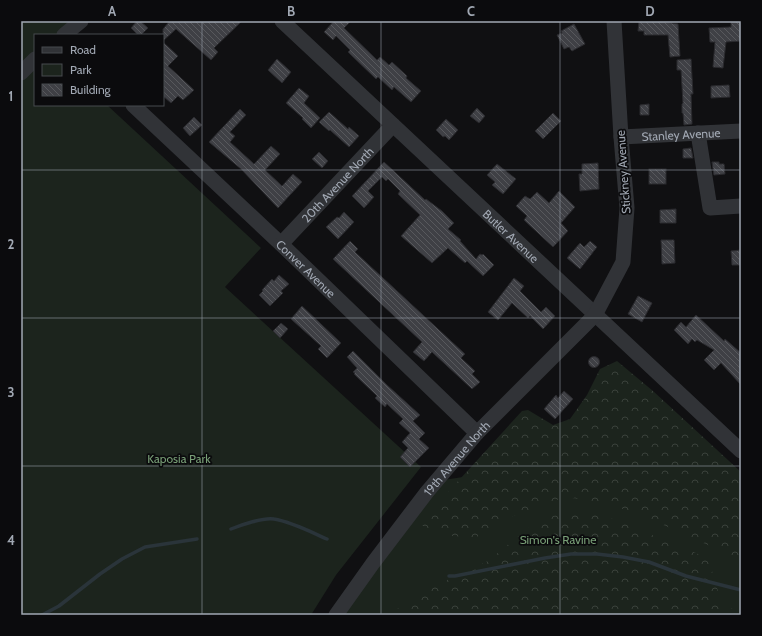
<svg xmlns="http://www.w3.org/2000/svg" width="762" height="636" viewBox="0 0 762 636" font-family="Cabin,sans-serif">
	<style>
		.green { fill: #1c241d }
		.forest { fill: url(#forest-crowns) }
		.lines { fill: none; stroke-linecap: round; stroke-linejoin: round }
		.stream { stroke: #2a343a; stroke-width: 3.5 }
		.building { fill: url(#building-back-hatch); stroke: #2a2a2e }
		.minor { stroke: #313337; stroke-width: 15 }
		.grid { fill: none; stroke: #a1a8b3; stroke-width: 1; stroke-opacity: 0.55 }
		.labels { text-anchor: middle; dominant-baseline: central; stroke-width: 3.5; stroke-linejoin: round; paint-order: stroke }
		.street-label { font-size: 12px; fill: #a1a8b3; stroke: #0b0b0d }
		.park-label { font-size: 12px; fill: #799f77; stroke: #0b0b0d }
		.neatline { fill: none; stroke: #a1a8b3; stroke-width: 1.5 }
		.grid-label { font-size: 13px; text-anchor: middle; font-weight: bold; fill: #a1a8b3 }
	</style>
	<defs>
		<pattern id="forest-crowns" width="20" height="18" patternUnits="userSpaceOnUse"><rect width="20" height="18" fill="#1c241d"/><path d="M2 6a3 3 0 1 1 6 0M12 15a3 3 0 1 1 6 0" fill="none" stroke="#3a413b"/></pattern>
		<pattern id="building-back-hatch" width="6" height="6" patternUnits="userSpaceOnUse"><rect width="6" height="6" fill="#3f4045"/><path d="M-1 5l2 2M0 0l6 6M5-1l2 2" fill="none" stroke="#58595d"/></pattern>
	</defs>
	<rect width="100%" height="100%" fill="#101012"/>
	<g class="green">
		<path d="M21,21H87L74,35H35V105H107L261,248L225,287L421,467L336,575L311,615H21Z"/>
		<path d="M554,463L741,514V615H336L437,481Z"/>
	</g>
	<g class="forest">
		<path d="M617,361L653,391L741,472V560L659,523L607,503L565,497L513,516L475,538L442,535L419,524L522,411L528,410L553,425L570,419L587,395L600,369Z"/>
		<path d="M556,515H603L696,553L709,561L721,601L741,615H389L419,593L488,561L537,521Z"/>
	</g>
	<g class="lines">
		<g class="stream">
			<path d="M231,529C241,525 264,517 274,519C292,522 311,532 327,539"/>
			<path d="M449,576H455L545,558L571,554H597L623,557L649,562L686,576L741,590"/>
			<path d="M42,615L59,606L100,574L122,559L145,547L197,539"/>
		</g>
	</g>
	<g class="building">
		<path d="M137,21H140L148,28L141,35H138L131,28Z"/>
		<path d="M167,21H242L214,48L218,52L211,60L176,29L163,41V29L169,22Z"/>
		<path d="M334,21H351L344,28L377,60L380,57L389,65L392,62L407,76L406,78L421,91L411,102L394,87L392,90L378,77L376,79L348,52L350,50L336,36L333,40L324,32Z"/>
		<path d="M639,21H659L678,24L680,56L670,57L668,35H644V31H638Z"/>
		<path d="M731,21H741V41L726,42L723,68L713,67L715,42H710L709,28L731,27Z"/>
		<path d="M574,24L585,44L572,51L569,47L564,49L557,35L562,33L561,31Z"/>
		<path d="M163,42L178,56L168,66L194,90L183,100L178,96L171,103L163,96Z"/>
		<path d="M277,59L291,72L282,83L268,70Z"/>
		<path d="M691,59L693,94H691L692,124L684,125L683,113H682V104L683,103L681,70H677V60Z"/>
		<path d="M729,85L730,97L711,98V86Z"/>
		<path d="M299,88L309,96L304,103L320,118L311,128L302,119L303,118L286,103Z"/>
		<path d="M649,104V115H640V105Z"/>
		<path d="M477,108L485,116L479,123L470,116Z"/>
		<path d="M240,109L246,115L230,132L235,136L230,142L254,164L271,146L280,154L265,170L282,186L293,174L302,182L278,208L241,169L209,142Z"/>
		<path d="M329,112L348,129L349,127L359,136L349,147L330,130L329,131L319,122Z"/>
		<path d="M553,113L561,121L543,139L535,131Z"/>
		<path d="M194,117L202,125L190,136L183,128Z"/>
		<path d="M446,119L458,130L449,140L445,136L443,137L436,130Z"/>
		<path d="M691,148L693,158H683V149Z"/>
		<path d="M319,152L328,161L322,168L312,159Z"/>
		<path d="M384,162L425,200L426,199L442,211L454,223L448,229L461,240L460,241L476,259L480,254L482,255L483,254L494,265L483,276L467,261L465,263L448,248L432,263L401,236L420,215L398,194L400,191L388,179L386,181L382,177L368,191L374,197L364,208L352,196Z"/>
		<path d="M712,162H719V164H724L725,174L714,175Z"/>
		<path d="M598,163L599,189L580,191L579,174H582V164Z"/>
		<path d="M497,164L516,179L503,194L492,185L495,182L487,175Z"/>
		<rect x="649" y="169" width="17" height="15"/>
		<path d="M559,191L575,207L561,223L568,231L553,247L524,220L527,216L516,206L525,196L530,199L537,192L549,203Z"/>
		<path d="M676,209V223H660V210Z"/>
		<path d="M344,212L354,222L338,239L326,227L337,217L339,218Z"/>
		<path d="M661,240H674L675,263L662,264Z"/>
		<path d="M350,241L358,249L355,252L465,354L461,358L475,371L472,374L480,382L472,389L432,352L424,361L413,352L422,342L333,259Z"/>
		<path d="M590,241L597,247L580,269L567,258L580,243L584,247Z"/>
		<path d="M741,250V265H732L731,251Z"/>
		<path d="M279,275L289,284L281,291L283,293L270,306L259,295L263,291L262,290L272,279L274,281Z"/>
		<path d="M514,278L524,286L520,291L541,312L546,307L555,316L543,329L530,316L528,318L512,303L498,320L488,312Z"/>
		<path d="M638,296L652,303L642,322L628,314Z"/>
		<path d="M302,306L341,343L327,358L318,349L321,346L291,319Z"/>
		<path d="M696,315L724,341L725,339L741,353V385L721,363L714,370L704,360L714,350L697,340L695,342L692,339L688,344L674,330L681,322L686,327Z"/>
		<path d="M281,323L288,329L280,338L273,331Z"/>
		<path d="M353,351L387,385L420,415L413,421L425,433L419,439L429,448L410,467L400,457L408,448L402,442L410,433L399,423L403,419L387,404L385,407L375,398L377,396L354,374L355,373L353,372L357,368L347,357Z"/>
		<circle cx="594" cy="362" r="5.5"/>
		<path d="M564,391L573,399L555,419L544,409L556,395L558,398Z"/>
	</g>
	<g class="lines">
		<g class="minor">
			<path id="s1" d="M282,21L741,451"/>
			<path d="M64,35L81,21"/>
			<path d="M21,73L35,59"/>
			<path id="s2" d="M133,105L281,244L477,433"/>
			<path d="M698,133L710,208L741,206"/>
			<path id="s3" d="M621,137L741,131"/>
			<path id="s4" d="M281,244L393,125"/>
			<path id="s5" d="M336,615L373,563L427,492L477,433L595,315L623,262L627,208L621,137L614,21"/>
		</g>
	</g>
	<path class="grid" d="M202,21V615M381,21V615M560,21V615M21,170H741M21,318H741M21,466H741"/>
	<g class="labels">
		<g class="street-label">
			<text stroke="none"><textPath href="#s3" startOffset="60">Stanley Avenue</textPath></text>
			<text transform="translate(623 172) rotate(-94)">Stickney Avenue</text>
			<text stroke="none"><textPath href="#s4" startOffset="82">20th Avenue North</textPath></text>
			<text stroke="none"><textPath href="#s1" startOffset="314">Butler Avenue</textPath></text>
			<text stroke="none"><textPath href="#s2" startOffset="238">Conver Avenue</textPath></text>
			<text stroke="none"><textPath href="#s5" startOffset="198">19th Avenue North</textPath></text>
		</g>
		<g class="park-label">
			<text x="179" y="458">Kaposia Park</text>
			<text x="558" y="539">Simon's Ravine</text>
		</g>
	</g>
	<rect width="762" height="636" fill="none" stroke="#0b0b0d" stroke-width="44"/>
	<rect x="34" y="34" width="130" height="72" fill="#0b0b0d" stroke="#474a4f"/>
	<rect x="42" y="47" width="20" height="6" fill="#313337" stroke="#474a4f"/>
	<text x="70" y="54" font-size="12" fill="#a1a8b3">Road</text>
	<rect x="42" y="64" width="20" height="12" fill="#1c241d" stroke="#474a4f"/>
	<text x="70" y="74" font-size="12" fill="#a1a8b3">Park</text>
	<rect x="42" y="84" width="20" height="12" fill="url(#building-back-hatch)" stroke="#474a4f"/>
	<text x="70" y="94" font-size="12" fill="#a1a8b3">Building</text>
	<rect x="22" y="22" width="718" height="592" class="neatline"/>
	<g class="grid-label">
		<text x="112" y="16">A</text>
		<text x="291" y="16">B</text>
		<text x="471" y="16">C</text>
		<text x="650" y="16">D</text>
		<text x="11" y="101">1</text>
		<text x="11" y="249">2</text>
		<text x="11" y="397">3</text>
		<text x="11" y="545">4</text>
	</g>
</svg>
